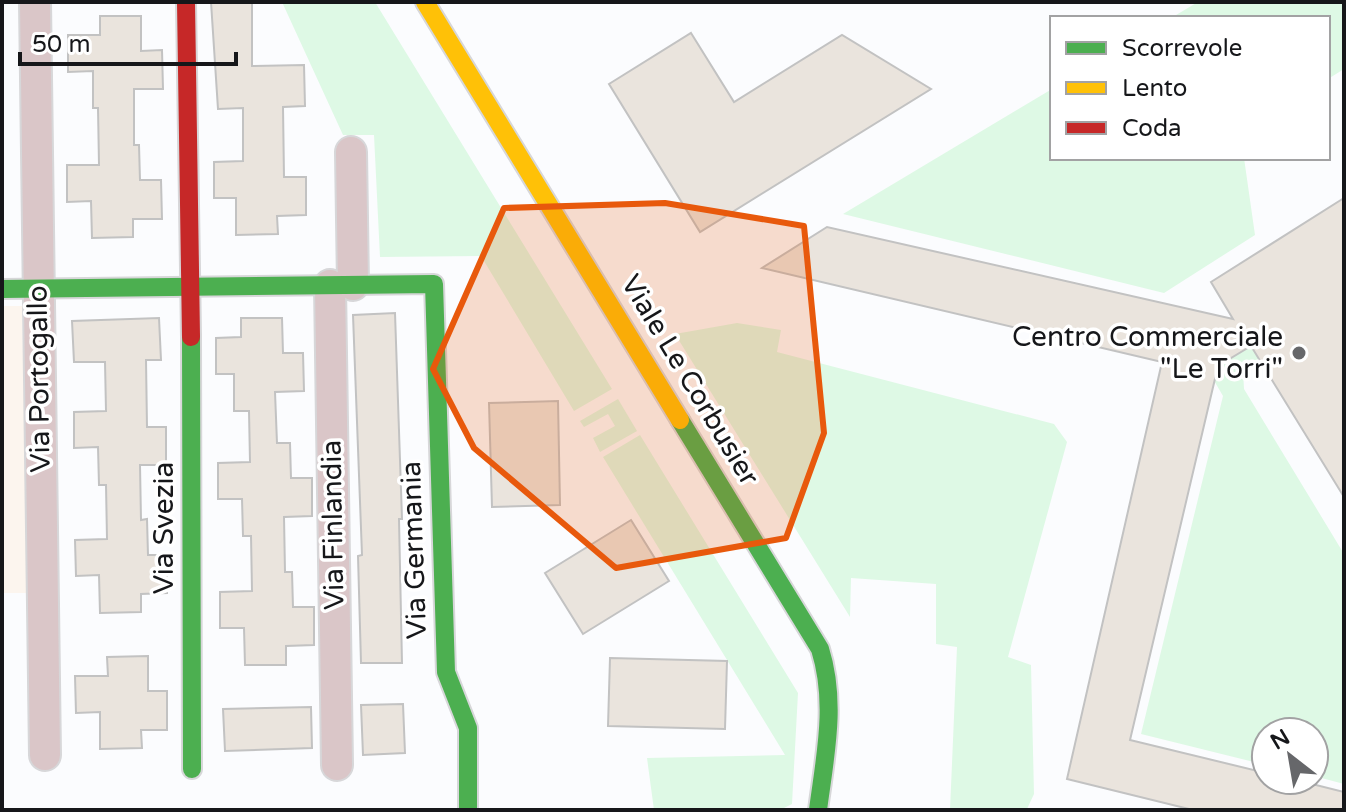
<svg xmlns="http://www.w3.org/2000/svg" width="1346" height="812" viewBox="0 0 1346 812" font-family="'Varela Round',sans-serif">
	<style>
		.education { fill: #fcf5ee }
		.green { fill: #def9e5 }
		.building { fill: #eae4dd; stroke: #c2c2c2; stroke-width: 2 }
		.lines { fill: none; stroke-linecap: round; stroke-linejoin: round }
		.street-casing { stroke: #d7d7d9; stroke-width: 34 }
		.fast-casing { stroke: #d7d7d9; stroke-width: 22 }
		.slow-casing { stroke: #d7d7d9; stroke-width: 22 }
		.jam-casing { stroke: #d7d7d9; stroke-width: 22 }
		.street { stroke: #dac6c8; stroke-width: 30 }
		.fast { stroke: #4caf50; stroke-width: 18 }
		.slow { stroke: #ffc107; stroke-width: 18 }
		.jam { stroke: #c62828; stroke-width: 18 }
		.marked { fill: #e8590c; fill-opacity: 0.2; stroke: #e8590c; stroke-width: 6; stroke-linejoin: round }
		.poi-dot { fill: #66676a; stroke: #fff; stroke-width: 3 }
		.labels { text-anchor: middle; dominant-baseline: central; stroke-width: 7; stroke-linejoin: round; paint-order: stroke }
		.poi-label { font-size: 28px; fill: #16171a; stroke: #fff; text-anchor: end }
		.street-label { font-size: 28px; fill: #16171a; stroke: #fff }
	</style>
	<rect width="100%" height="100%" fill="#fbfcfe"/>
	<path class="education" d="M2,306H22L28,593H2Z"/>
	<g class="green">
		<path d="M282,2H375L612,389L574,411L481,256L380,257L374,135H343Z"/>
		<path d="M1198,2H1344V69L1328,79V18H1171Z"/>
		<path d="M1052,89V158H1244L1255,235L1164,293L843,214Z"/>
		<path d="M737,323L781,330L777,352L1054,424L1067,442L1008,657L1031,665L1034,794L1027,809L950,810L957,647L936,644V584L851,578L850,617L675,334Z"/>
		<path d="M1251,346L1259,359L1243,370L1244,389L1344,554V784L1314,776V732H1266V765L1141,734L1223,396L1209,372Z"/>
		<path d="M618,399L637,431L600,452L593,438L615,426L608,414L584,427L580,421Z"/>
		<path d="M640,435L798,693L792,804L780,810H654L647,758L785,755L603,457Z"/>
	</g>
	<g class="building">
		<path d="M211,2H252V66L304,65L305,106L283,107L284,177H306V215L277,216L278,234L236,235V198H214V162L243,161V108L218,109Z"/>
		<path d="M100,16H141V51L162,50L163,89H134V145H139L140,180H161L162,219H133V237L92,238L91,201L67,202V165H99L98,108H93V71L68,72V35H100Z"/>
		<path d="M691,33L734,102L842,35L931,89L700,232L609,84Z"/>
		<path d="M1344,198V497L1251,346L1218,366L1130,740L1266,773V780H1296L1344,792V810H1193L1067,779L1162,362L762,268L827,227L1233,319L1211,282Z"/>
		<path d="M395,313L402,519H399L402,663H361L358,556L362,555L353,315Z"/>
		<path d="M159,318L161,360H146L147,427H166V465H140L141,520L147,519L148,555H167V593L141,594V612L100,613L99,575L76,576L75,540L107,539L106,485H99L98,447L74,448V412L106,411L105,362H74L72,321Z"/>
		<path d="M241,318H282L283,353H303L304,391L275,392L277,443H290L291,478H312V516L284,517L285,572H292L293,607H314V645L286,646V665H245L244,628H220V592L252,591L251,536H243L242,499H218V463L250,462L249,411H234V374H216V338L241,337Z"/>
		<path d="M558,401L560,505L492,507L489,403Z"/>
		<path d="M631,520L669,581L583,634L545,573Z"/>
		<path d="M148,656V691H167V730H141L142,748L100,749V712L76,713L75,676H108L107,657Z"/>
		<path d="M610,658L727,661L725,729L608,726Z"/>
		<path d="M403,704L405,753L363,755L361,705Z"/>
		<path d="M311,707L312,748L225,751L223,709Z"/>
	</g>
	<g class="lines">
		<defs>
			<g id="street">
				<path d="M35,2L45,755"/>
				<path d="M351,152L353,285"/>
				<path d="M330,285L337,765"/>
			</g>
			<g id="fast">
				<path d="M2,289L434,284L446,672L468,728V810"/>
				<path d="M191,337L192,769"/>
				<path d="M680,420L820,649C837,703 825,756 818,810"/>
			</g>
			<path id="slow" d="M425,2L680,420"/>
			<path id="jam" d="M186,2L191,337"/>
		</defs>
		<use href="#street" class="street-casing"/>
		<use href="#fast" class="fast-casing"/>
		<use href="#slow" class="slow-casing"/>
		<use href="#jam" class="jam-casing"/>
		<use href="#street" class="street"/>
		<use href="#fast" class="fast"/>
		<use href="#slow" class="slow"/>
		<use href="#jam" class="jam"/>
	</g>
	<path class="marked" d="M665,203L804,226L824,433L786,538L616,568L474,448L433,369L504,208Z"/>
	<circle class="poi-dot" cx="1299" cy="353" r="8"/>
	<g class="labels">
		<g class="poi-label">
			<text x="1283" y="337">Centro Commerciale<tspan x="1283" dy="32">"Le Torri"</tspan></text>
		</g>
		<g class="street-label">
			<text transform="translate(39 379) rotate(-91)">Via Portogallo</text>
			<text transform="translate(690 380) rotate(59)">Viale Le Corbusier</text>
			<text transform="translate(333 525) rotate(-91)">Via Finlandia</text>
			<text transform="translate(164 528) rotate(-90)">Via Svezia</text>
			<text transform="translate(414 550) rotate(-92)">Via Germania</text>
		</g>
	</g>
	<rect width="1346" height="812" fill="none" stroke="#16171a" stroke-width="8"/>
	<rect x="1050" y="16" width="280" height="144" fill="#ffffff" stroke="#a2a2a3" stroke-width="2"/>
	<rect x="1066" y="42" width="40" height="12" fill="#4caf50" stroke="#a2a2a3" stroke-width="2"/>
	<text x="1122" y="56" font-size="24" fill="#16171a">Scorrevole</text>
	<rect x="1066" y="82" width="40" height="12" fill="#ffc107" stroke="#a2a2a3" stroke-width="2"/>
	<text x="1122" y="96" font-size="24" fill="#16171a">Lento</text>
	<rect x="1066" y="122" width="40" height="12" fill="#c62828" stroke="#a2a2a3" stroke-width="2"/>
	<text x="1122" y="136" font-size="24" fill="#16171a">Coda</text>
	<g transform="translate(1290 756) rotate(329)"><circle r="38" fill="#ffffff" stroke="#a2a2a3" stroke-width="2"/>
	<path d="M0-6L14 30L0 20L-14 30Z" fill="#66676a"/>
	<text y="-12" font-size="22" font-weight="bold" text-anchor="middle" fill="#16171a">N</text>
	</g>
	<path d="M20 52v12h216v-12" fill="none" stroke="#16171a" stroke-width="4"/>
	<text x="32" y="52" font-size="24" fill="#16171a" stroke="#ffffff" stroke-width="6" paint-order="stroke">50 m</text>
</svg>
